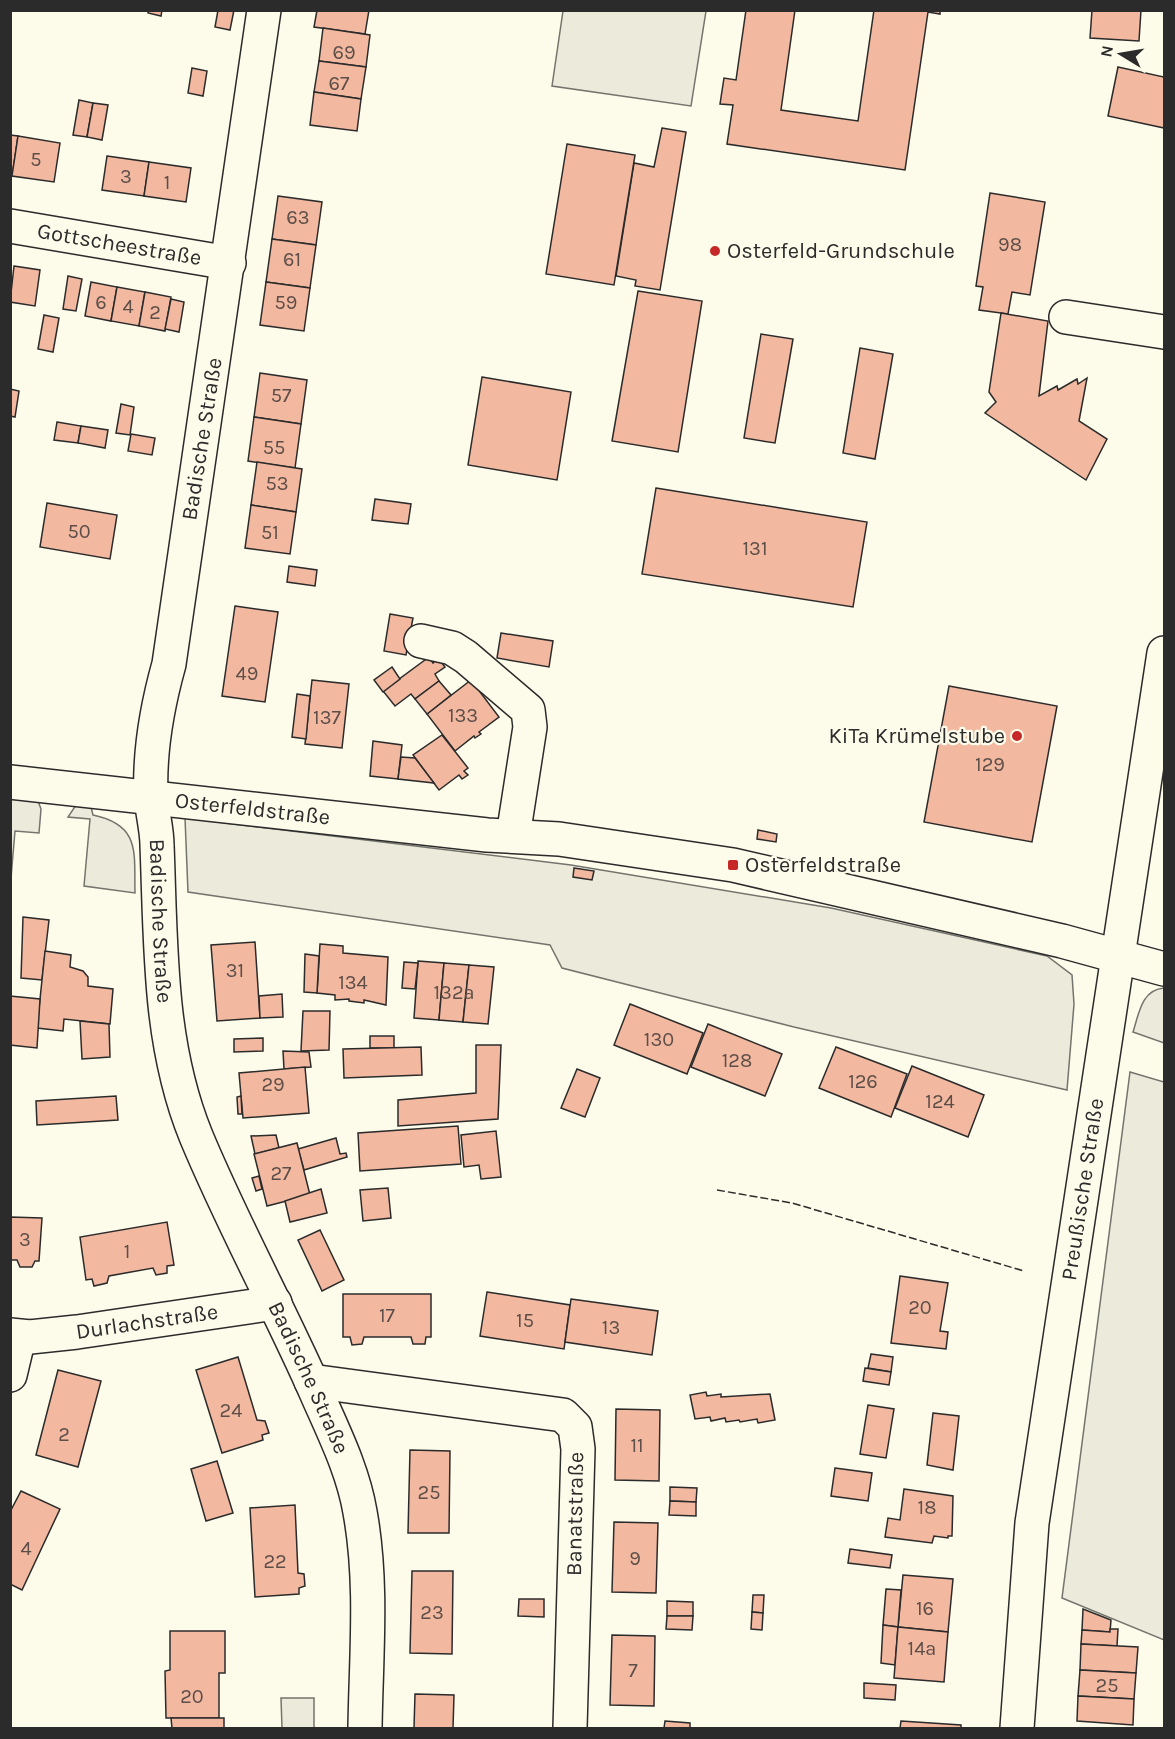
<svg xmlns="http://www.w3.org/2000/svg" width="1175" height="1739" viewBox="0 0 1175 1739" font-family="Karla,sans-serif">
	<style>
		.green { fill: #ecebdb; stroke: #74746e; stroke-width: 1.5 }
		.building { fill: #f2b8a0; stroke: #2b2b2b; stroke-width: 1.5 }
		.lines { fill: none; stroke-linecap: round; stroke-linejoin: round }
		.minor-casing { stroke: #2b2b2b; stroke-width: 36 }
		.minor { stroke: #fdfbea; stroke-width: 33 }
		.fence { stroke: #2b2b2b; stroke-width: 1.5; stroke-dasharray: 8 3; stroke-linecap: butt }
		.poi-dot { fill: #c62828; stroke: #fdfbea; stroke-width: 2 }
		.labels { text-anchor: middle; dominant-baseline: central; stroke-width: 4.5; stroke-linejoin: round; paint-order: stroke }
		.number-label { font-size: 20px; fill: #5d4e48 }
		.street-label { font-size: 22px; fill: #2b2b2b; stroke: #fdfbea }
		.poi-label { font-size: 22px; fill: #2b2b2b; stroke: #fdfbea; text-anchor: start }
	</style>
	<rect width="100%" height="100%" fill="#fdfbea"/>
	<g class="green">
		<path d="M563,11H706L691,106L552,86Z"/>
		<path d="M11,798L38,801L41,809L39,833L15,831L11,878Z"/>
		<path d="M76,805L91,807L93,815C141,825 134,853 135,893L84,886L90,819L68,817Z"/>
		<path d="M185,818L571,865L831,908L1047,956L1072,975L1074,1004L1067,1090L794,1027L562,968L550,945L188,892Z"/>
		<path d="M1164,988V1043L1133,1032C1139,1014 1141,990 1164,988Z"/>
		<path d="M1130,1072L1164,1082V1640L1062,1598Z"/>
		<path d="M281,1698H314V1728H282Z"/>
	</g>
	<g class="building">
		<path d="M148,10H162L161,16L148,13Z"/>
		<path d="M218,10H234L230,30L215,27Z"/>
		<path d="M317,10H369L365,34L314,27Z"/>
		<path d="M746,10H795L781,110L858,121L874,10H940V14L928,12L905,170L727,144L733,105L720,104L724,78L736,80Z"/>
		<path d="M1092,10H1141L1139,41L1090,38Z"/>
		<path d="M323,28L370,35L366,67L319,61Z"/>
		<path d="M319,61L366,67L361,99L314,92Z"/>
		<path d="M1118,67L1164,77V128L1108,116Z"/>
		<path d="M192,68L207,71L203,96L188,93Z"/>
		<path d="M314,92L361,99L357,131L310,125Z"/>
		<path d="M79,100L93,103L87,137L73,135Z"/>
		<path d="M93,103L108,105L102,140L87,137Z"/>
		<path d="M662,128L686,132L660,290L635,286L636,280L616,276L634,163L654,167Z"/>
		<path d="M10,135L18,136L12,176L10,175Z"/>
		<path d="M18,136L60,143L54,182L12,176Z"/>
		<path d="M567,144L635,155L614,285L546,274Z"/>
		<path d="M107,156L149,162L144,196L102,190Z"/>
		<path d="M149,162L191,168L186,202L144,196Z"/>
		<path d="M990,193L1045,202L1030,295L1012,292L1008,314L979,310L983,287L976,286Z"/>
		<path d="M278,196L322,202L316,245L272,239Z"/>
		<path d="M272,239L316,245L310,288L266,282Z"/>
		<path d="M14,266L40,270L35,306L10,302Z"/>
		<path d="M68,276L82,279L76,311L63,309Z"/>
		<path d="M91,282L117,287L111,321L85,316Z"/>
		<path d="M266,282L310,288L304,331L260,325Z"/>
		<path d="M117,287L145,292L139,326L111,321Z"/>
		<path d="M638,291L702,301L678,452L612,441Z"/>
		<path d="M145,292L171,297L165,331L139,326Z"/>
		<path d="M171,299L184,302L179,332L165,329Z"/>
		<path d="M1001,313L1048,321L1039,396L1057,386L1058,390L1077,379L1078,384L1087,378L1079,421L1107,439L1086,480L985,413L996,402L989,392Z"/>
		<path d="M44,315L59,318L53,352L38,349Z"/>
		<path d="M761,334L793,339L775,443L744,438Z"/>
		<path d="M860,348L893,354L875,459L843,453Z"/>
		<path d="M260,373L307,380L301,424L254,417Z"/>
		<path d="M482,377L571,392L557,480L468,465Z"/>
		<path d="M10,389L19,391L15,417L10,416Z"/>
		<path d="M121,404L134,407L130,435L116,433Z"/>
		<path d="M254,417L301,424L295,468L248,461Z"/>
		<path d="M57,422L81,426L78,443L54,440Z"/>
		<path d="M81,426L108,430L105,448L78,443Z"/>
		<path d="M131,434L155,438L152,455L128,451Z"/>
		<path d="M257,462L302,469L296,512L251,505Z"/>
		<path d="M656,488L867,522L853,607L642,574Z"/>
		<path d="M375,499L411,504L408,524L372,520Z"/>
		<path d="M47,503L117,515L110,559L40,547Z"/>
		<path d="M251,505L296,512L290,554L245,548Z"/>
		<path d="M289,566L317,570L315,586L287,582Z"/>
		<path d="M235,606L278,612L265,702L222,696Z"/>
		<path d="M390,614L413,618L406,655L384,651Z"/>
		<path d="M501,633L553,641L549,667L497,658Z"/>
		<path d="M429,657L433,663L438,658L445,667L435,674L439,681L415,699L411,694L395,706L383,691Z"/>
		<path d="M392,667L400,679L383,692L374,680Z"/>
		<path d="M312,680L349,684L342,748L305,744Z"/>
		<path d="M471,680L499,717L479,732L481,734L475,738L474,736L455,751L427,714Z"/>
		<path d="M439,681L451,695L427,714L415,699Z"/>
		<path d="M949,686L1057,706L1032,842L924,822Z"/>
		<path d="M297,694L310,696L306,739L292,737Z"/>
		<path d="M442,735L468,768L464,771L468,775L462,779L459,775L439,790L413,755Z"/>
		<path d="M373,741L402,745L398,779L370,776Z"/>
		<path d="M401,757L415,758L434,783L398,779Z"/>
		<path d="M758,830L777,834L776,842L757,839Z"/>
		<path d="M574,868L594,871L592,880L573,877Z"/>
		<path d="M23,917L49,920L42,980L21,978Z"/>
		<path d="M255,942L260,1018L217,1021L211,945Z"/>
		<path d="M320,944L343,946V953L388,957L386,1005L364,1000V1003L349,1001V999L335,1000V995L317,993Z"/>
		<path d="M45,951L71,955L70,967L83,971L88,977V986L113,989L110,1024L64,1019L63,1031L37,1028Z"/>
		<path d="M305,954L319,956L317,993L304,992Z"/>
		<path d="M418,961L444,963L439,1020L414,1018Z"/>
		<path d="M404,962L418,963L415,989L402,988Z"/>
		<path d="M444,963L469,965L463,1022L439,1020Z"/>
		<path d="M469,965L494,967L488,1024L463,1022Z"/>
		<path d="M282,994L283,1017L260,1018L259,996Z"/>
		<path d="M10,996L40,999L37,1048L10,1045Z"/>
		<path d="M630,1004L703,1033L687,1074L614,1045Z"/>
		<path d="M303,1011H330L329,1050L301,1051Z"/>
		<path d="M80,1021L109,1024L110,1057L82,1059Z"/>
		<path d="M708,1024L782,1054L765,1096L691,1067Z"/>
		<rect x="370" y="1036" width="24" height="12"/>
		<path d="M263,1038V1051L234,1052V1039Z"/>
		<path d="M476,1045H501L498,1119L398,1126V1100L476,1093Z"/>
		<path d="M421,1047L422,1075L344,1078L343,1049Z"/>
		<path d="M836,1047L907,1074L891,1117L819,1088Z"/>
		<path d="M283,1051L309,1052L311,1067L284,1069Z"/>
		<path d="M912,1066L984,1095L968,1137L895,1108Z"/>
		<path d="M305,1067L309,1113L243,1118L239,1073Z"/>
		<path d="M577,1069L600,1078L585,1117L561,1108Z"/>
		<path d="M116,1096L118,1120L37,1125L36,1101Z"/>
		<path d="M241,1096L242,1114H238L237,1097Z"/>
		<path d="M458,1126L461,1164L360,1171L358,1133Z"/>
		<path d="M496,1131L501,1177L481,1179L479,1165L464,1167L461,1135Z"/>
		<path d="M276,1135L279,1148L255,1154L251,1136Z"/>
		<path d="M336,1138L340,1154L346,1153L347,1157L304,1170L298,1149Z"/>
		<path d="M297,1143L310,1195L267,1206L254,1154Z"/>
		<path d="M259,1176L262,1189L256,1191L252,1178Z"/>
		<path d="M388,1188L391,1218L363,1221L360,1190Z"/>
		<path d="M321,1189L327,1213L290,1222L285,1201Z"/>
		<path d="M10,1217L42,1218L39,1261H35L32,1267H20L17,1260H10Z"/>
		<path d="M167,1222L174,1265L167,1266V1273L156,1275L153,1268L109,1276L107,1283L94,1286L92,1279L86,1280L80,1237Z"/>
		<path d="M320,1230L344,1280L322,1291L298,1240Z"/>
		<path d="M900,1276L948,1283L940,1331L948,1332L946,1349L891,1343Z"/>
		<path d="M487,1292L570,1305L564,1349L480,1336Z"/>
		<path d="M343,1294H431V1337H426L425,1344H413L411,1337H364L362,1344L352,1345L350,1337H343Z"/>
		<path d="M571,1299L658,1311L652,1355L565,1342Z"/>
		<path d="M871,1354L893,1357L891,1372L868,1368Z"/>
		<path d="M238,1357L257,1420L265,1421L269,1433L262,1435L263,1440L222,1453L196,1370Z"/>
		<path d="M865,1368L891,1372L889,1385L863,1381Z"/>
		<path d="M58,1370L101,1381L78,1467L36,1455Z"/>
		<path d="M706,1392L707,1396L721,1394V1397L770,1394L775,1420L758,1423L757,1419L740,1422L739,1420L726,1422L725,1418L711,1421L710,1417L695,1419L690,1395Z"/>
		<path d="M868,1405L894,1409L886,1458L860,1454Z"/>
		<path d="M616,1409L660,1410L659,1481L615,1480Z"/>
		<path d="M933,1413L959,1416L953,1470L927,1465Z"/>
		<path d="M410,1450L450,1451L449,1533H408Z"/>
		<path d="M217,1461L233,1513L206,1521L191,1469Z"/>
		<path d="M835,1468L872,1473L868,1501L831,1496Z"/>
		<path d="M670,1487L697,1488L696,1502L670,1501Z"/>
		<path d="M904,1489L953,1496L952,1536H948V1538L934,1536L932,1543L885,1537L888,1518L900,1520Z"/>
		<path d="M21,1491L60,1509L22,1590L10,1584V1512Z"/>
		<path d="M670,1501L696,1502V1516L669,1515Z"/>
		<path d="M295,1505L298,1573L304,1574L305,1586L299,1588V1594L255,1597L250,1508Z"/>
		<path d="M614,1522L658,1523L656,1593L612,1592Z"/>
		<path d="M850,1549L892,1555L890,1568L848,1563Z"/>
		<path d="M412,1571H453L452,1654L410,1653Z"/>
		<path d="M903,1575L953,1579L948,1632L898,1627Z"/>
		<path d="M886,1589L901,1590L898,1627L883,1625Z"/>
		<path d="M753,1595H764L763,1613L752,1612Z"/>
		<path d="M519,1599H544V1617L518,1616Z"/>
		<path d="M667,1601L693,1602V1616H667Z"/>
		<path d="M1083,1609L1111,1620L1110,1632L1082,1630Z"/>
		<path d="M752,1612L763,1613L762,1630L751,1629Z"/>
		<path d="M667,1616H693L692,1630L666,1629Z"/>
		<path d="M883,1625L898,1627L895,1665L881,1663Z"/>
		<path d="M898,1627L948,1632L944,1682L894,1678Z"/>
		<path d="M1110,1629H1118L1117,1646L1081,1644L1082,1630L1110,1632Z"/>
		<path d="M170,1631H225V1673H219V1718H166L165,1671L170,1670Z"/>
		<path d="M612,1635L655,1636L654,1706L610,1705Z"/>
		<path d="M1081,1644L1138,1647L1136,1673L1080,1670Z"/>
		<path d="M1080,1670L1136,1673L1134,1699L1078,1696Z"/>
		<path d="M864,1683L896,1685L895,1700L864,1698Z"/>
		<path d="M415,1694L454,1695L453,1728H414Z"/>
		<path d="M1078,1696L1134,1699L1133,1725L1077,1721Z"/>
		<path d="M171,1718H224V1728H172Z"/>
		<path d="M665,1721L690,1723V1728H664Z"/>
		<path d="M901,1721L961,1725V1728H900Z"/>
	</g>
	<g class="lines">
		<defs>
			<g id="minor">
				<path id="s1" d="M264,10L169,664C157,707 149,751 151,796C152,812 157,829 157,845C161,943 158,1043 196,1136C232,1223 278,1306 316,1392C333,1431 353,1470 360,1512C373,1583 366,1657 365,1728"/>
				<path id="s2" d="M10,226L229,263"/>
				<path d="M1066,317L1164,332"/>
				<path d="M421,641L452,648L466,657L528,710L530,727L513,836"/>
				<path id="s3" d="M10,782L487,835L559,839L733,865L1062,941L1164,969"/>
				<path id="s4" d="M10,1335L30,1337L77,1332L275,1303"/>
				<path d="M10,1375L19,1337"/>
				<path d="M311,1381L563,1415L575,1427L578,1449L570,1728"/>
				<path id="s5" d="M1017,1728L1032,1523L1164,653"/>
			</g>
		</defs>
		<use href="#minor" class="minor-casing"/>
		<use href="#minor" class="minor"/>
		<path class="fence" d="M717,1190L792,1203L1024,1271"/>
	</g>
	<g class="poi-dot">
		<circle cx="715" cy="251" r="6"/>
		<circle cx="1017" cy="736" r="6"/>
		<rect x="727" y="859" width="12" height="12" rx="3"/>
	</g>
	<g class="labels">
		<g class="number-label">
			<text x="344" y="52">69</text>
			<text x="339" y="83">67</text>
			<text x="36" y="159">5</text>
			<text x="126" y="176">3</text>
			<text x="167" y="182">1</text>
			<text x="298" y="217">63</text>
			<text x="1010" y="244">98</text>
			<text x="292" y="259">61</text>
			<text x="101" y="302">6</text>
			<text x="286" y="302">59</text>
			<text x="128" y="306">4</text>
			<text x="155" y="312">2</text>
			<text x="281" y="395">57</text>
			<text x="274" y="447">55</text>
			<text x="277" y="483">53</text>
			<text x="79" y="531">50</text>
			<text x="270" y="532">51</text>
			<text x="755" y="548">131</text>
			<text x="247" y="673">49</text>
			<text x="463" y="715">133</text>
			<text x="327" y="717">137</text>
			<text x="990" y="764">129</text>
			<text x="235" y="970">31</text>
			<text x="353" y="982">134</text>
			<text x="454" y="992">132a</text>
			<text x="659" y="1039">130</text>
			<text x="737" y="1060">128</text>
			<text x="863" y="1081">126</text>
			<text x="273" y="1084">29</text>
			<text x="940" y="1101">124</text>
			<text x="281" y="1173">27</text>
			<text x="25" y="1239">3</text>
			<text x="127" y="1251">1</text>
			<text x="920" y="1307">20</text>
			<text x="387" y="1315">17</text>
			<text x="525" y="1320">15</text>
			<text x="611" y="1327">13</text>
			<text x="231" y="1410">24</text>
			<text x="64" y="1434">2</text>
			<text x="637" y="1445">11</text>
			<text x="429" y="1492">25</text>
			<text x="927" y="1507">18</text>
			<text x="26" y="1548">4</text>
			<text x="635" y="1558">9</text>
			<text x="275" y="1561">22</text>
			<text x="925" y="1608">16</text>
			<text x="432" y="1612">23</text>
			<text x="922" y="1648">14a</text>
			<text x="633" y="1670">7</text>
			<text x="1107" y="1685">25</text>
			<text x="192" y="1696">20</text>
		</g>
		<g class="street-label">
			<text stroke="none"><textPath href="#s2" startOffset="111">Gottscheestraße</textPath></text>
			<text transform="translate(202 439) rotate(-81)">Badische Straße</text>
			<text stroke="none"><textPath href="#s3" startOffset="244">Osterfeldstraße</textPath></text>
			<text stroke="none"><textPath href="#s1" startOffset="920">Badische Straße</textPath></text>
			<text stroke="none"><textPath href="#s5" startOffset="543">Preußische Straße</textPath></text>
			<text stroke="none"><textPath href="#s4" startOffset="138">Durlachstraße</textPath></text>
			<text stroke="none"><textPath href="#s1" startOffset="1406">Badische Straße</textPath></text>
			<text transform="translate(575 1514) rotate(-89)">Banatstraße</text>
		</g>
		<g class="poi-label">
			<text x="727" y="251">Osterfeld-Grundschule</text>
			<text x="1005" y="736" text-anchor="end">KiTa Krümelstube</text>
			<text x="745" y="865">Osterfeldstraße</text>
		</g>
	</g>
	<rect width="1175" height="1739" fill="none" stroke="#2b2b2b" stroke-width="24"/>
	<g transform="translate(1121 54) rotate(281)" stroke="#fdfbea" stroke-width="4.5" paint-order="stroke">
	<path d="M0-4.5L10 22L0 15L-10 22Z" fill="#2b2b2b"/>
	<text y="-9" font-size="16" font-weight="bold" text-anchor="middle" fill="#2b2b2b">N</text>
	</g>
</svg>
